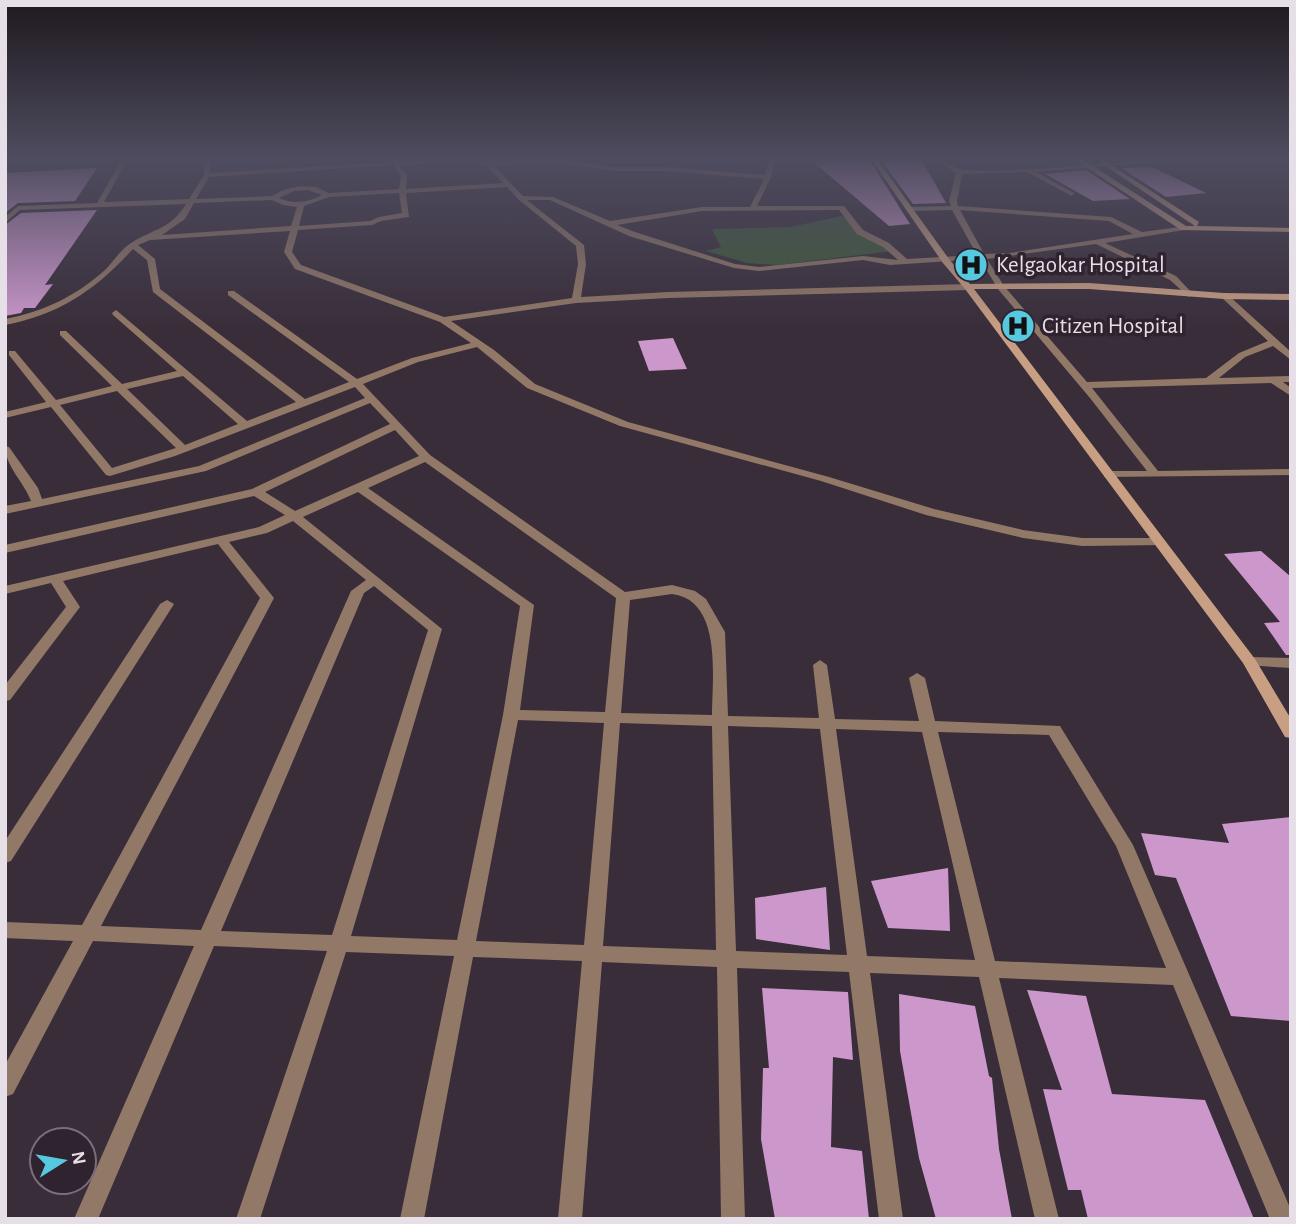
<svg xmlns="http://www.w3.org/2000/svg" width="1296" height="1224" viewBox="0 0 1296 1224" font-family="'Alegreya Sans',sans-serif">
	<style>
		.green { fill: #3e5938 }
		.building { fill: #cc98cc }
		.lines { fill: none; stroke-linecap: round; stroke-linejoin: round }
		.street { fill: #927867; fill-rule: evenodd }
		.secondary { fill: #c99f84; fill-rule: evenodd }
		.labels { text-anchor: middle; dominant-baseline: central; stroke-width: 7; stroke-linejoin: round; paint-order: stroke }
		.far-poi-label { font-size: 23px; fill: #e7dfe7; stroke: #2f232f; text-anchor: start }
	</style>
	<rect width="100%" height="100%" fill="#392d39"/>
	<path class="green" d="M842,216L893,251L777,265L747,263L706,251L721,247L712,229L790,227Z"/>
	<g class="building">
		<path d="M810,159H869L910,224L889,226Z"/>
		<path d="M880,159H921L946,203L913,204Z"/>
		<path d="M1152,167L1206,193L1166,197L1121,168Z"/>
		<path d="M97,168L75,201L18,203L5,213V173Z"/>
		<path d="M1086,170L1130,199L1093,201L1045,174Z"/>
		<path d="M97,210L45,285L53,284L35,308H24L21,313L5,316V225L21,213Z"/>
		<path d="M673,338L687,369L649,371L638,341Z"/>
		<path d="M1261,551L1291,577V655H1286L1264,623L1280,622L1224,554Z"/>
		<path d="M1291,817V1021L1231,1016L1176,878L1155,875L1141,833L1229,843L1222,824Z"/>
		<path d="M948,868L950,931L888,928L871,881Z"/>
		<path d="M826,887L830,950L756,939L755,898Z"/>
		<path d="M762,988L848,992L853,1060L833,1057L831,1147L862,1151L869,1219H775L761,1139L763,1068H769Z"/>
		<path d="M1027,990L1086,996L1112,1094L1205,1100L1254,1219H1088L1081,1190H1068L1043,1089L1062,1090Z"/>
		<path d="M899,994L975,1006L989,1076L992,1078L999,1149L1012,1219H936L919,1158L900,1051Z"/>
	</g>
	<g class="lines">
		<g class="street">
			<path d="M122,159H128L104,202L189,199L204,175L205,159H211L210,173L392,162V159H398V161L563,159L612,167H665L765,175L770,159H776L771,177L757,206H844L863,230L889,243L907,259L977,255L952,210L909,211L905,209L909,207L951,206L949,201L956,173L935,159C947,159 953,169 964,170C1038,174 1112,159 1185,159L1036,172L1074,193L1072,196L1027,172L962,174L957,201L958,206L1111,217L1142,232L1187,226L1188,228L1184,230L1105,243L1176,276L1193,294L1189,297L1170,280L1096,244L987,259L1004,286L1087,382L1206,378L1239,353L1268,341L1220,296L1227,294L1291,352V360L1273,346L1245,357L1219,378L1291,376V382H1283L1291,388V396L1271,383L1092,388L1158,471L1291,469V475L1104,477V473L1108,471H1147L1090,398L998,289L980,259L890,265L863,260L759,271L734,268L629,236L550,200H527L584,245L586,264L581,297L668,292L968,284L972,287L968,290L668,298L576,303L451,321L494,350L535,384L628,422L829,477L934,509L1023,530L1082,538H1159L1165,542L1164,545L1082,546L1023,538L926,515L821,481L620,426L527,388L477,347L418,362L363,384L430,455L625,592L672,585L695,591L706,599L725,632L728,716L819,718L813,665L820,660L827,665L835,719L919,721L909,678L917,673L925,678L935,721L1060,726L1133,845L1291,1210V1219H1270L1173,985L999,978L1059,1219H1035L979,977L870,973L903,1219H879L849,972L737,968L745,1219H721L717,967L602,962L582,1219H558L582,961L473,957L424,1219H400L454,956L346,952L260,1219H236L327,951L214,946L98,1219H74L194,946L93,941L13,1094L5,1097V1065L73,941L5,938V922L82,925L260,598L218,544L63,581L80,607L10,700L5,701V685L66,607L51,583L5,594V586L259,527L285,515L254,496L5,553V545L252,489L390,424L370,403L206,471L5,514V506L31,501C24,482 5,466 5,446L9,447L38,488L42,499L199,466L365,398L355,387L175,456L110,476L106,475L51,407L5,418V412L46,402L9,355V351H15L56,400L112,386L60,335V331H66L122,384L177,371L113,315L112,313L116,310L247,421L296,402L153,292L147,260L133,249C95,290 61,314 5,325V319C43,312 76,296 105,270C114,261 121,249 131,243C153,229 171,229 186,204L20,210L5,223V217L18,206L97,203ZM466,161L486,165L503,183L406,189L407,175L399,165ZM563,163L612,171H665L764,179L750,207H702L610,221L553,197L523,196L493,165ZM393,165L401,175L399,189L329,193L316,187L300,186L283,190L272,196L196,199L209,177ZM507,187L518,199L576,246L578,264L572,298L444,317L301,265L292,252L298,230L372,225L381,221L409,217L406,193ZM308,190L322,195C309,202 293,205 279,198L294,191ZM399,193L402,213L379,217L370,221L299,226L304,206L329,197ZM272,200L283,205L297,207L291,226L162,235L185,219L194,203ZM839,210L857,234L883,247L898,260L863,256L759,267L735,264L635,232L617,225L702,211ZM960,210L1109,221L1133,234L1010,253L984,254ZM290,231L284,252L295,269L440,322L471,343L412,358L357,379L234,291H228V295L349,382L305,399L160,289L155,259L138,245L150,240ZM183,376L238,424L185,445L127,389ZM117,391L176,448L112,468L60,405ZM395,430L419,456L295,511L265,492ZM425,462L616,598L605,712L520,710L534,605L368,488ZM358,492L520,606L503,715L457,940L351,936L442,629L303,517ZM293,521L366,580L351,591L201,930L101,926L274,598L229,542L267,533ZM374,586L428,630L332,935L221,931L364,593ZM672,594C723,600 712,679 712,715L621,713L630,600ZM518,720L604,723L584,945L476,941ZM620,723L712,726L716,950L603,946ZM728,726L820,729L847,955L736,951ZM836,729L922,732L975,960L867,956ZM938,732L1049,735L1116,846L1166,968L995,961Z"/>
			<path d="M167,600L174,604L11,861L5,863V841L160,604Z"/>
			<path d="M1250,657L1291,658V668L1245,665L1243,662Z"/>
		</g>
		<g class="secondary">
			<path d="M871,159H877L949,259L970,284L1089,283L1224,293L1291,294V300L1224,299L1089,289H974L1255,659L1291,719V738L1285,737L1243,663L965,289L943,263Z"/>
			<path d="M1074,159H1082L1186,226H1195L1095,159H1102L1199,222L1197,226L1291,228V232L1181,230Z"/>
		</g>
	</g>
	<linearGradient id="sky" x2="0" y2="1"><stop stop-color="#1f191f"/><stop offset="0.48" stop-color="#4e4c5f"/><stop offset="1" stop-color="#4e4c5f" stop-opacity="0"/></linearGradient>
	<rect width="1296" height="330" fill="url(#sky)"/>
	<defs>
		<symbol id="hospital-disc" viewBox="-11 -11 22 22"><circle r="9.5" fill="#56c9e1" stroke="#2f232f"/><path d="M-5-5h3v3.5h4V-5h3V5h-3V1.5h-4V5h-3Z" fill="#111"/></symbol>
	</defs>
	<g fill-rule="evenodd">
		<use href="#hospital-disc" x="952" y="246" width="38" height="38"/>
		<use href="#hospital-disc" x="999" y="307" width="38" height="38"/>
	</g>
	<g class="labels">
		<g class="far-poi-label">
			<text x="996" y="265">Kelgaokar Hospital</text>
			<text x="1042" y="326">Citizen Hospital</text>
		</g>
	</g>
	<rect width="1296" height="1224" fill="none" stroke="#e7dfe7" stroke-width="14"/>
	<g transform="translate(63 1161) rotate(79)"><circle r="33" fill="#2f232f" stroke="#796e79" stroke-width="2"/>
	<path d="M0-5L12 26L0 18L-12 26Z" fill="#56c9e1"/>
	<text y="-10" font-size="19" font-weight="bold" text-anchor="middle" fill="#e7dfe7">N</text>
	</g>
</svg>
